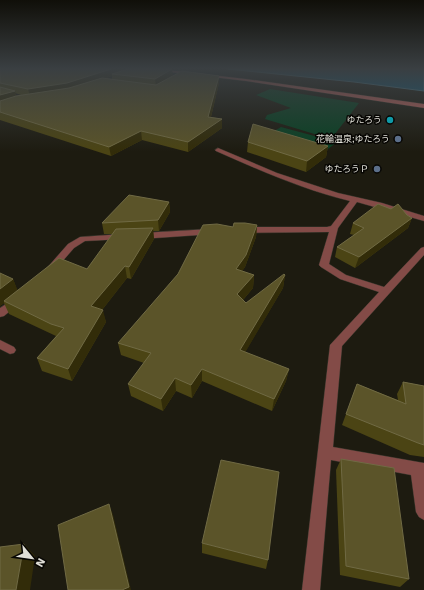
<svg xmlns="http://www.w3.org/2000/svg" width="424" height="590" viewBox="0 0 424 590" font-family="'Work Sans','Noto Sans JP',sans-serif">
	<style>
		.green { fill: #094123 }
		.water { fill: #136283; stroke: #50889c }
		.lines { fill: none; stroke-linecap: round; stroke-linejoin: round }
		.street-casing { stroke: #38362c; stroke-width: 1 }
		.secondary-casing { stroke: #38362c; stroke-width: 1 }
		.street { fill: #834b47; fill-rule: evenodd }
		.secondary { fill: #bf655f; fill-rule: evenodd }
		.wall { fill: #4b4414; fill-rule: evenodd }
		.shaded-wall { fill: #322c09 }
		.building { fill: #5b5429; stroke: #706a44 }
		.culture-dot { fill: #0f9aa8; stroke: #070603; stroke-width: 1.5 }
		.service-dot { fill: #5c6f8a; stroke: #070603; stroke-width: 1.5 }
		.labels { text-anchor: middle; dominant-baseline: central; stroke-width: 3; stroke-linejoin: round; paint-order: stroke }
		.far-poi-label { font-size: 9px; fill: #e0dfd7; stroke: #070603; text-anchor: end }
	</style>
	<rect width="100%" height="100%" fill="#1d1b10"/>
	<g class="green">
		<path d="M270,89L359,103L331,139L265,119L267,115L291,108L256,95Z"/>
		<path d="M281,127L337,142L324,152L266,136Z"/>
	</g>
	<path class="water" d="M228,69H424V91L354,82Z"/>
	<g class="lines">
		<defs>
			<g id="street">
				<path d="M218,148L277,173L338,193L382,203L424,216V221L357,202L338,228L329,264L346,275L384,287L421,248L424,247V255L342,346L333,447L424,463V520L419,517L416,512L411,475L331,460L320,590H302L330,345L379,292L340,279L321,267L319,265L329,232L243,233L239,230L243,227H327L331,226L350,201C304,190 259,170 216,151L215,150Z"/>
				<path d="M211,229L215,232L214,234L141,239L137,236L141,233Z"/>
				<path d="M123,234L126,235L127,237L126,239L85,241L74,248L54,271H48L46,269L68,244L80,237Z"/>
				<path d="M17,297L22,300L21,302L4,316L0,317V308Z"/>
				<path d="M0,340L14,347L16,350L14,353L10,354L0,349Z"/>
			</g>
			<path id="secondary" d="M145,69H159L246,79L424,104V108L246,81Z"/>
		</defs>
		<use href="#street" class="street-casing"/>
		<use href="#secondary" class="secondary-casing"/>
		<use href="#street" class="street"/>
		<use href="#secondary" class="secondary"/>
	</g>
	<g class="wall">
		<path d="M0,69L173,76H219V83L211,117L222,119V128L188,152L142,140L111,156L0,120ZM112,76V79L106,78ZM15,93L21,95H24L16,96Z"/>
		<path d="M248,142L328,146L326,157L306,172L247,152Z"/>
		<path d="M169,202L170,212L159,231H153L154,239L131,279L127,278L102,310L106,322L72,381L42,371L37,358L56,336L9,314L4,303L0,306L13,279L17,290L87,269L113,234H104L102,223Z"/>
		<path d="M407,215L412,218L408,228L355,268L335,257L337,247L354,235L350,234L353,223Z"/>
		<path d="M257,225L256,237L245,267L242,271L254,275L253,288L243,300L246,303L285,275L283,288L245,352L289,369L286,381L272,411L202,381L192,398L176,391L163,411L131,396L128,384L144,363L121,355L118,343L233,227Z"/>
		<path d="M403,382L424,386V457L410,455L342,425L357,384L398,400L397,394Z"/>
		<path d="M341,459L409,579L400,587L340,575L336,470Z"/>
		<path d="M202,543L268,560L266,569L202,553Z"/>
	</g>
	<g class="shaded-wall">
		<path d="M111,69H130L112,74V76L69,91L30,96L28,89Z"/>
		<path d="M172,69L173,77L156,86L155,79Z"/>
		<path d="M219,76V83L209,125L208,117Z"/>
		<path d="M15,91L17,99L0,104V95Z"/>
		<path d="M222,119V128L188,152V142Z"/>
		<path d="M141,131L142,140L111,156L109,147Z"/>
		<path d="M328,146L326,157L306,172L307,161Z"/>
		<path d="M169,202L170,212L159,231L158,220Z"/>
		<path d="M412,218L408,228L355,268L359,257Z"/>
		<path d="M257,225L256,237L245,267L235,282L236,269Z"/>
		<path d="M153,228L154,239L131,279L129,267Z"/>
		<path d="M125,266L127,278L95,319L91,306Z"/>
		<path d="M254,275L253,288L237,307V294Z"/>
		<path d="M285,275L283,288L239,363L240,350Z"/>
		<path d="M13,279L18,291L4,301V303L0,306V289Z"/>
		<path d="M103,310L106,322L72,381L68,369Z"/>
		<path d="M202,369V381L192,398L191,385Z"/>
		<path d="M289,369L286,381L272,411L274,399Z"/>
		<path d="M175,378L176,391L163,411L161,399Z"/>
		<path d="M109,504L113,515L131,590H122Z"/>
		<path d="M24,544L35,556L30,590H16Z"/>
	</g>
	<g class="building">
		<path d="M0,69H111L67,83L28,89L0,83Z"/>
		<path d="M128,69H172L155,79L112,74Z"/>
		<path d="M182,71L219,76L208,117L222,119L188,142L141,131L109,147L0,112V101L16,96L69,88L102,78L156,85Z"/>
		<path d="M0,87L15,91L0,95Z"/>
		<path d="M253,124L328,146L307,161L248,142Z"/>
		<path d="M129,195L169,202L158,220L102,223Z"/>
		<path d="M378,204L391,209L398,204L407,215L412,218L359,257L337,247L364,228L353,223Z"/>
		<path d="M234,223H245L257,225L246,255L236,269L254,275L237,294L246,303L284,274L285,275L240,350L289,369L274,399L202,369L191,385L175,378L161,399L128,384L151,353L118,343L178,274L203,225L217,224L233,227Z"/>
		<path d="M153,228L129,267L125,266L91,306L103,310L68,369L37,358L64,328L51,324L4,301L59,258L87,269L116,229Z"/>
		<path d="M0,273L13,279L0,289Z"/>
		<path d="M403,382L424,386V445L418,443L346,414L357,384L406,404Z"/>
		<path d="M341,459L394,468L409,579L346,566Z"/>
		<path d="M221,460L279,472L268,560L202,543Z"/>
		<path d="M109,504L129,587L122,590H68L58,525Z"/>
		<path d="M24,544L16,590H0V547Z"/>
	</g>
	<linearGradient id="sky" x2="0" y2="1"><stop stop-color="#100f09"/><stop offset="0.45" stop-color="#3a3f42"/><stop offset="1" stop-color="#3a3f42" stop-opacity="0"/></linearGradient>
	<rect width="424" height="152" fill="url(#sky)"/>
	<circle class="culture-dot" cx="390" cy="120" r="4"/>
	<g class="service-dot">
		<circle cx="398" cy="139" r="4"/>
		<circle cx="377" cy="169" r="4"/>
	</g>
	<g class="labels">
		<g class="far-poi-label">
			<text x="382" y="120">ゆたろう</text>
			<text x="390" y="139">花輪温泉;ゆたろう</text>
			<text x="369" y="169">ゆたろうＰ</text>
		</g>
	</g>
	<g transform="translate(32 558) rotate(119)" stroke="#070603" stroke-width="3" paint-order="stroke">
	<path d="M0-3L7 15L0 10L-7 15Z" fill="#e0dfd7"/>
	<text y="-6" font-size="11" font-weight="bold" text-anchor="middle" fill="#e0dfd7">N</text>
	</g>
</svg>
